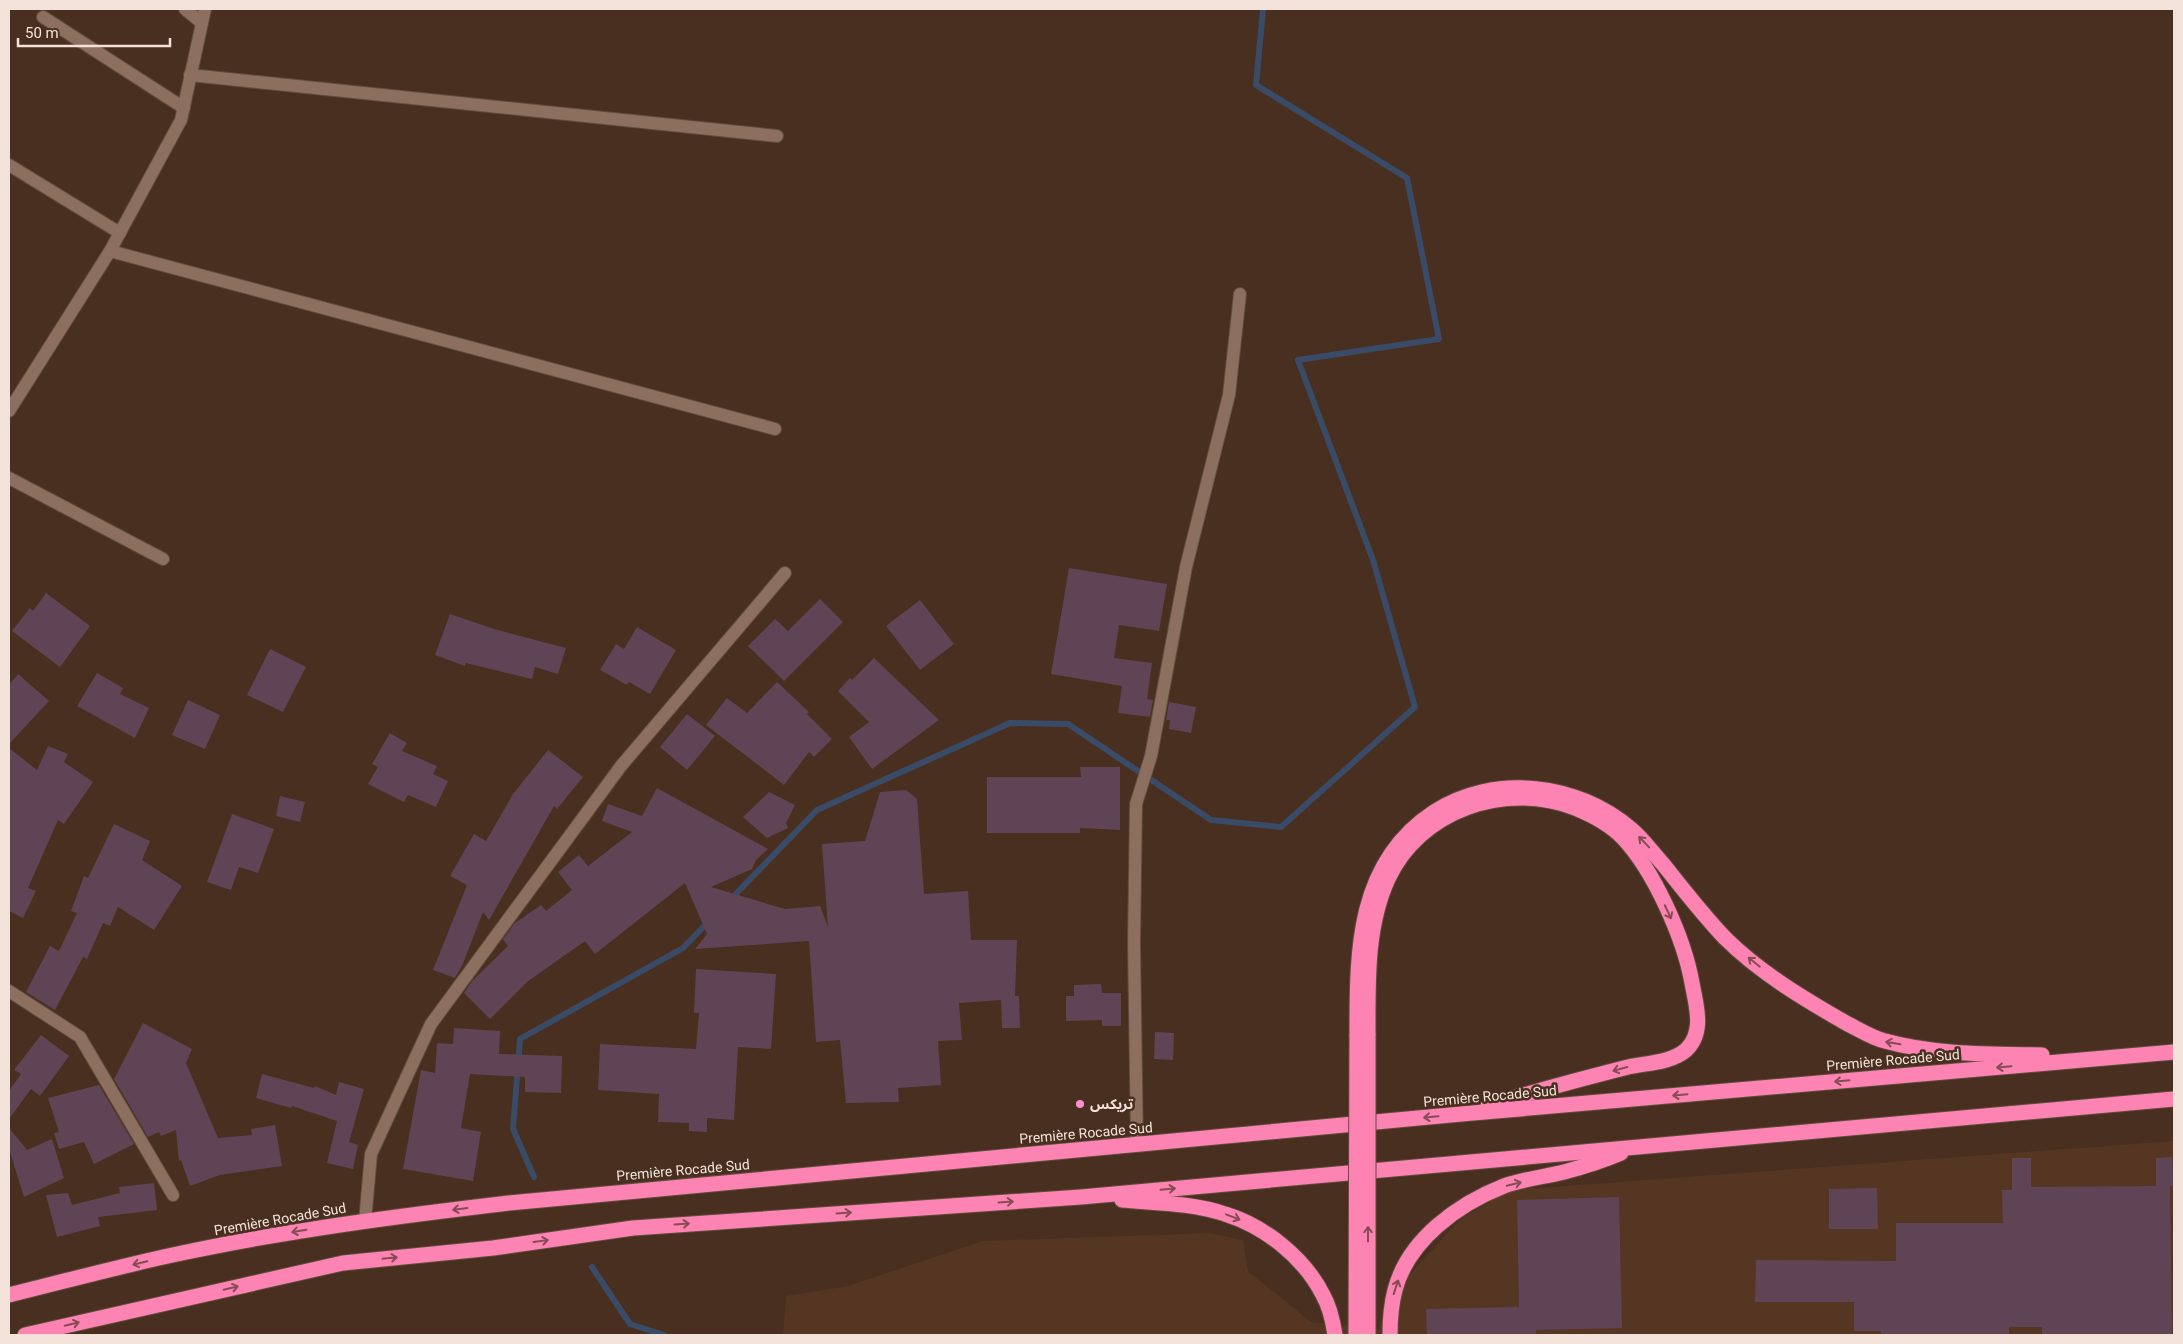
<svg xmlns="http://www.w3.org/2000/svg" width="2183" height="1344" viewBox="0 0 2183 1344" font-family="Roboto,'Noto Sans Arabic',sans-serif">
	<style>
		.built { fill: #553622 }
		.lines { fill: none; stroke-linecap: round; stroke-linejoin: round }
		.stream { stroke: #3a4b68; stroke-width: 6 }
		.building { fill: #5f4455 }
		.minor-casing { stroke: #604c3e; stroke-width: 14 }
		.highway-casing { stroke: #604c3e; stroke-width: 17 }
		.minor { stroke: #8c6f5e; stroke-width: 12 }
		.highway { stroke: #fd83b3; stroke-width: 15 }
		.highway-bridge-casing { stroke: #604c3e; stroke-width: 17; stroke-linecap: butt }
		.highway-bridge { stroke: #fd83b3; stroke-width: 15 }
		.oneway { stroke: #874c53 }
		.poi-dot { fill: #f690d0; stroke: #482f1f; stroke-width: 2 }
		.labels { text-anchor: middle; dominant-baseline: central; stroke-width: 5; stroke-linejoin: round; paint-order: stroke }
		.street-label { font-size: 14px; fill: #f3e2d9; stroke: #482f1f }
		.poi-label { font-size: 14px; font-weight: bold; fill: #f3e2d9; stroke: #482f1f; text-anchor: start }
	</style>
	<rect width="100%" height="100%" fill="#482f1f"/>
	<path class="built" d="M2174,1141V1335H783L786,1296L848,1286L983,1241L1209,1233L1243,1240L1248,1271L1311,1322L1379,1329L1387,1300L1453,1227L1464,1217L1511,1190Z"/>
	<g class="lines">
		<g class="stream">
			<path d="M730,900L817,810L1010,723L1068,724L1211,820L1281,827L1415,707L1373,560L1298,360L1439,339L1407,178L1256,85L1263,9"/>
			<path d="M534,1177L513,1129L520,1039L683,948L709,921"/>
			<path d="M592,1267L630,1324L664,1335"/>
		</g>
	</g>
	<g class="building">
		<path d="M1069,568L1167,584L1159,631L1119,625L1114,658L1152,663L1147,699L1153,700L1150,717L1118,713L1122,686L1051,674Z"/>
		<path d="M46,593L90,626L60,667L12,631L30,608L33,611Z"/>
		<path d="M820,599L843,622L784,681L748,646L775,619L788,631Z"/>
		<path d="M920,600L954,644L920,670L886,626Z"/>
		<path d="M450,614L494,629L566,648L558,674L535,667L532,679L466,663L465,666L435,655Z"/>
		<path d="M637,627L676,650L650,694L629,682L627,685L600,670L616,644L624,649Z"/>
		<path d="M270,649L306,667L283,712L247,695Z"/>
		<path d="M874,658L939,720L872,769L849,737L869,722L838,691L850,678L852,680Z"/>
		<path d="M97,673L123,688L120,694L149,708L135,738L77,706Z"/>
		<path d="M18,674L49,701L9,744V685Z"/>
		<path d="M777,682L809,712L807,714L832,739L814,757L809,752L784,785L706,725L727,698L747,713Z"/>
		<path d="M188,700L220,715L205,749L172,735Z"/>
		<path d="M1169,702L1196,707L1191,733L1169,729L1170,720H1166Z"/>
		<path d="M687,714L715,736L687,770L660,747Z"/>
		<path d="M390,733L407,743L402,751L437,766L433,774L448,781L436,807L408,795L404,802L368,784L378,767L372,764Z"/>
		<path d="M48,746L68,754L64,762L93,782L64,824L58,820L28,888L36,891L23,918L9,911V748L37,770Z"/>
		<path d="M548,750L583,777L557,809L554,806L489,920L483,912L462,966L455,978L433,970L467,885L450,876L474,834L486,841L513,794Z"/>
		<path d="M1080,767H1120V830L1080,828V833H987V777H1081Z"/>
		<path d="M657,788L768,849L756,860L752,869L711,887L785,909L820,906L828,927L822,844L865,841L880,792L906,790L917,799L924,894L968,891L971,940H1017L1015,996H1019L1020,1028H1002L1001,1000L959,1003L962,1040L938,1041L941,1085L898,1088L899,1102L846,1103L840,1040L816,1042L809,941L695,949L707,934L685,883L595,954L585,941L527,982L490,1019L464,993L473,980L508,946L503,939L515,923L541,905L546,911L572,890L558,872L579,855L588,866L632,832L602,821L608,804L642,816Z"/>
		<path d="M769,792L795,805L786,823L788,828L767,838L743,817Z"/>
		<path d="M280,796L305,802L300,822L276,816Z"/>
		<path d="M232,814L274,829L258,873L239,867L231,890L207,882Z"/>
		<path d="M114,824L150,841L142,860L182,886L154,930L118,907L110,926L103,923L87,959L83,957L55,1010L26,992L50,946L59,951L77,913L71,911L84,876L88,878Z"/>
		<path d="M696,969L776,974L771,1049L738,1047L734,1120L707,1118V1132L689,1131V1123L658,1122L659,1094L598,1090L600,1044L696,1049L699,1013H694Z"/>
		<path d="M1101,984L1102,993H1121V1026H1102V1020L1066,1021V996H1074V985Z"/>
		<path d="M143,1023L192,1049L186,1063L218,1138L252,1135L251,1129L275,1125L282,1166L220,1175L190,1186L181,1160L179,1161L176,1130L161,1136L159,1132L148,1137L114,1079Z"/>
		<path d="M454,1028L500,1031L499,1054L562,1056L561,1093L525,1092V1077L470,1074L461,1128L481,1132L473,1181L403,1169L421,1070L435,1073L437,1043L453,1044Z"/>
		<path d="M1155,1032L1174,1033L1173,1060L1154,1059Z"/>
		<path d="M41,1035L69,1056L40,1096L31,1089L9,1119V1091L21,1074L14,1070Z"/>
		<path d="M262,1074L314,1088L315,1086L336,1095L339,1082L364,1089L349,1142L358,1145L353,1169L327,1163L337,1121L292,1106L291,1108L256,1098Z"/>
		<path d="M99,1085L134,1144L94,1164L84,1142L59,1149L54,1133L59,1132L48,1098Z"/>
		<path d="M9,1128L27,1150L52,1139L64,1178L24,1197L9,1149Z"/>
		<path d="M2172,1157L2173,1186H2170L2172,1335H2042V1327H2009V1335H1881V1331H1854V1302H1755L1756,1260L1896,1261V1223H2003L2002,1190H2012V1158H2031V1187L2156,1186V1158Z"/>
		<path d="M154,1183L157,1210L98,1217L100,1226L57,1237L46,1195L68,1193L72,1205L120,1193L119,1187Z"/>
		<path d="M1877,1188L1878,1229H1829V1189Z"/>
		<path d="M1619,1197L1622,1328L1536,1330V1335H1427L1426,1309L1519,1307L1517,1200Z"/>
	</g>
	<g class="lines">
		<defs>
			<g id="minor">
				<path d="M185,9L202,23"/>
				<path d="M43,17L184,108"/>
				<path d="M190,75L777,136"/>
				<path d="M9,165L120,233"/>
				<path d="M110,251L775,429"/>
				<path d="M9,411L110,251L181,120L205,9"/>
				<path d="M9,478L163,559"/>
				<path d="M9,991L80,1037L173,1195"/>
				<path d="M1137,1145L1134,943L1136,804L1151,756L1186,567L1229,395L1240,294"/>
				<path d="M365,1221L371,1154L431,1024L621,766L785,573"/>
			</g>
			<g id="highway">
				<path d="M1368,1035C1368,983 1366,927 1388,879C1420,810 1505,781 1575,808C1592,815 1610,824 1623,838C1654,871 1684,938 1692,983C1696,1005 1705,1032 1686,1050C1671,1063 1646,1063 1628,1067C1581,1079 1534,1091 1488,1106"/>
				<path d="M1357,1036C1357,952 1356,863 1434,812C1494,773 1578,783 1631,829C1643,839 1652,852 1663,864C1683,889 1703,915 1725,938C1759,972 1804,999 1846,1023C1858,1029 1872,1038 1885,1041C1935,1055 1991,1054 2042,1055"/>
				<path d="M1122,1200C1156,1203 1192,1203 1225,1214C1264,1226 1304,1257 1323,1295C1330,1307 1333,1322 1335,1335"/>
				<path d="M9,1295C66,1281 124,1265 182,1253C290,1230 399,1216 509,1203L1461,1114L2174,1052"/>
				<path d="M25,1335L343,1263L493,1248L633,1228L1081,1197L2174,1099"/>
				<path d="M1390,1335C1390,1320 1391,1305 1395,1290C1408,1240 1458,1204 1504,1186C1523,1179 1544,1177 1564,1172C1583,1167 1602,1161 1621,1153"/>
			</g>
		</defs>
		<use href="#minor" class="minor-casing"/>
		<use href="#highway" class="highway-casing"/>
		<use href="#minor" class="minor"/>
		<use href="#highway" class="highway"/>
		<defs>
			<g id="highway-bridge">
				<path d="M1356,1335L1357,1036"/>
				<path d="M1368,1335V1035"/>
			</g>
		</defs>
		<use href="#highway-bridge" class="highway-bridge-casing"/>
		<use href="#highway-bridge" class="highway-bridge"/>
	</g>
	<defs><path id="oneway-shaft" d="M-6 0H5M1.5-3L5.5 0L1.5 3" fill="none" stroke-width="1.6" stroke-linecap="round" stroke-linejoin="round" transform="scale(1.25)"/></defs>
	<g class="oneway">
		<use href="#oneway-shaft" transform="translate(1644 842) rotate(-134)"/>
		<use href="#oneway-shaft" transform="translate(1668 912) rotate(65)"/>
		<use href="#oneway-shaft" transform="translate(1754 962) rotate(-141)"/>
		<use href="#oneway-shaft" transform="translate(1893 1043) rotate(-170)"/>
		<use href="#oneway-shaft" transform="translate(2004 1067) rotate(175)"/>
		<use href="#oneway-shaft" transform="translate(1620 1069) rotate(165)"/>
		<use href="#oneway-shaft" transform="translate(1842 1081) rotate(175)"/>
		<use href="#oneway-shaft" transform="translate(1680 1095) rotate(175)"/>
		<use href="#oneway-shaft" transform="translate(1431 1117) rotate(175)"/>
		<use href="#oneway-shaft" transform="translate(1514 1184) rotate(-14)"/>
		<use href="#oneway-shaft" transform="translate(1168 1189) rotate(-5)"/>
		<use href="#oneway-shaft" transform="translate(1006 1202) rotate(-4)"/>
		<use href="#oneway-shaft" transform="translate(460 1209) rotate(173)"/>
		<use href="#oneway-shaft" transform="translate(844 1213) rotate(-4)"/>
		<use href="#oneway-shaft" transform="translate(1233 1217) rotate(21)"/>
		<use href="#oneway-shaft" transform="translate(682 1224) rotate(-4)"/>
		<use href="#oneway-shaft" transform="translate(299 1231) rotate(171)"/>
		<use href="#oneway-shaft" transform="translate(1368 1234) rotate(-90)"/>
		<use href="#oneway-shaft" transform="translate(541 1241) rotate(-8)"/>
		<use href="#oneway-shaft" transform="translate(390 1258) rotate(-6)"/>
		<use href="#oneway-shaft" transform="translate(140 1263) rotate(166)"/>
		<use href="#oneway-shaft" transform="translate(1396 1287) rotate(-72)"/>
		<use href="#oneway-shaft" transform="translate(231 1288) rotate(-13)"/>
		<use href="#oneway-shaft" transform="translate(72 1324) rotate(-13)"/>
	</g>
	<circle class="poi-dot" cx="1080" cy="1104" r="5"/>
	<g class="labels">
		<g class="street-label">
			<text transform="translate(1893 1060) rotate(-5)">Première Rocade Sud</text>
			<text transform="translate(1490 1096) rotate(-5)">Première Rocade Sud</text>
			<text transform="translate(1086 1133) rotate(-5)">Première Rocade Sud</text>
			<text transform="translate(683 1170) rotate(-5)">Première Rocade Sud</text>
			<text transform="translate(280 1219) rotate(-10)">Première Rocade Sud</text>
		</g>
		<g class="poi-label">
			<text x="1090" y="1104">تريكس</text>
		</g>
	</g>
	<rect width="2183" height="1344" fill="none" stroke="#f3e2d9" stroke-width="20"/>
	<path d="M18 38v8h152v-8" fill="none" stroke="#f3e2d9" stroke-width="2.5"/>
	<text x="25" y="38" font-size="15" fill="#f3e2d9" stroke="#482f1f" stroke-width="4" paint-order="stroke">50 m</text>
</svg>
